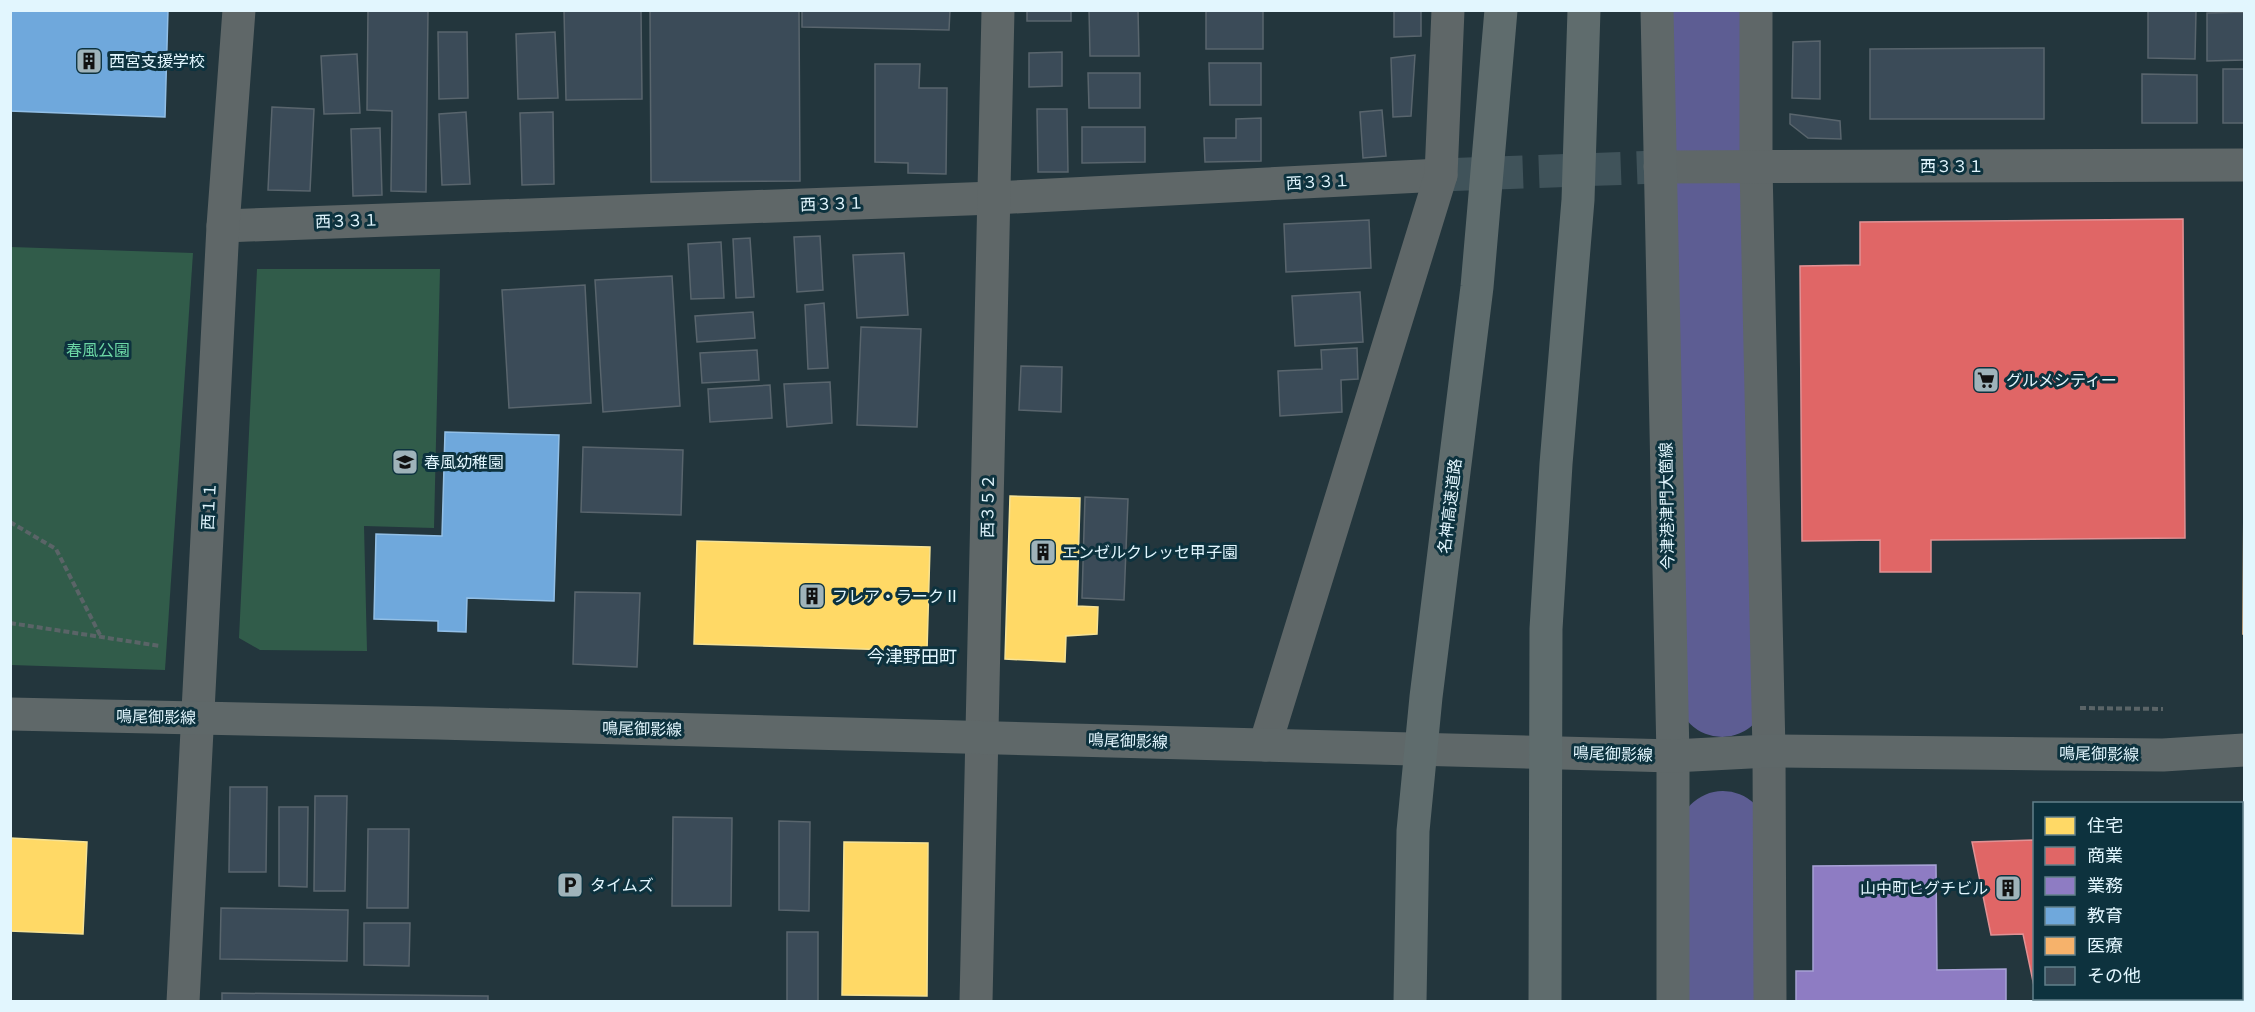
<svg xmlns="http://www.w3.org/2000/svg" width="2255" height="1012" viewBox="0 0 2255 1012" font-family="Helvetica,'Noto Sans JP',sans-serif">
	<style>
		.green { fill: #315c4a }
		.homes { fill: #ffd966; stroke: #f6e294; stroke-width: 1.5 }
		.shops { fill: #e06666; stroke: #e19194; stroke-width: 1.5 }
		.offices { fill: #8e7cc3; stroke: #a7a1d5; stroke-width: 1.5 }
		.schools { fill: #6fa8dc; stroke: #92bfe6; stroke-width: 1.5 }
		.health { fill: #f6b26b; stroke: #f0c697; stroke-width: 1.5 }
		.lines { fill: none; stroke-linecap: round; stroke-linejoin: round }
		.river { stroke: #5d5d93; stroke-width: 90 }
		.building { fill: #3b4b58; stroke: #59656d; stroke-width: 1.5 }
		.street-tunnel { stroke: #40535a; stroke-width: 33; stroke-dasharray: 33 16; stroke-linecap: butt }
		.path { stroke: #5a6467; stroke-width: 4; stroke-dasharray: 6 3; stroke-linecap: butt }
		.street { stroke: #5f6768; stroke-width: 33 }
		.secondary { stroke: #5f6869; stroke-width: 33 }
		.highway-bridge { stroke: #5f6c6d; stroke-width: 33 }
		.labels { text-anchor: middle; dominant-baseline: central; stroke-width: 6; stroke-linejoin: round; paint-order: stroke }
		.poi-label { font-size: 16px; fill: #e2f6fe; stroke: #0d323e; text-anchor: start }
		.street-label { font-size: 16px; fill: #e2f6fe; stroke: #0d323e }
		.park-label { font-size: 16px; fill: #6cd7a5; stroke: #0d323e }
		.neighbourhood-label { font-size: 18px; fill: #e2f6fe; stroke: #0d323e }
	</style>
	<rect width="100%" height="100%" fill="#23363d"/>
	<g class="green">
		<path d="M11,247L193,253L165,670L11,665Z"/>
		<path d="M257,269H440L434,528L364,526L367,651L260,650L239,638Z"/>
	</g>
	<g class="homes">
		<path d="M1010,496L1080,498L1077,606L1098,607L1097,634L1066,636L1065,662L1005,659Z"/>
		<path d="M697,541L930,547L927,651L694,644Z"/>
		<path d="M10,838L87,842L83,934L10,931Z"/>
		<path d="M844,842L928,843L927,996L842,995Z"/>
	</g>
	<g class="shops">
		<path d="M2183,219L2185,538L1931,540V572H1880V540L1802,541L1800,266L1860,265V222Z"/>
		<path d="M2034,840V986L2023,934L1991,935L1972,842Z"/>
	</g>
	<path class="offices" d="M1936,865L1937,970L2006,969V1002H1796V971H1813V866Z"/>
	<g class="schools">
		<path d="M10,10H168L165,117L10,111Z"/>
		<path d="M445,432L559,435L554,601L467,598L466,632L438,631V621L374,619L376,534L442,536Z"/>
	</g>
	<path class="health" d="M2244,485V634H2243Z"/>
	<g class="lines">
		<g class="river">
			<path d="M1714,10L1722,692"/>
			<path d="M1723,836L1725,1002"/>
		</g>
	</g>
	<g class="building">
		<path d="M368,10L428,11L426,192L391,191L392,111L367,110Z"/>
		<path d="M564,10H641L642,99L566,100Z"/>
		<path d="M650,10H799L800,181L651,182Z"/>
		<path d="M802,10H950L949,30L802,27Z"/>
		<rect x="1027" y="10" width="44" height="11"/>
		<path d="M1089,10H1138L1139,56H1090Z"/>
		<rect x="1206" y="10" width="57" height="39"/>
		<path d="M1394,10H1421V36L1394,37Z"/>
		<path d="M2148,11H2196L2195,59L2148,58Z"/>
		<path d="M2244,12V60L2207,61V13Z"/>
		<path d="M438,32H467L468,98L439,99Z"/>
		<path d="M555,32L558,98L518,99L516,34Z"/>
		<path d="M1820,41V99L1792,98L1793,42Z"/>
		<path d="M2044,48V119H1870V49Z"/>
		<path d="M1062,52V86L1029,87V53Z"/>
		<path d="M357,54L360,113L324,114L321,56Z"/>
		<path d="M1415,55L1411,116L1393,117L1391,58Z"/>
		<path d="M1209,63H1261V105H1210Z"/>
		<path d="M875,64H920L919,88H947L946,174L908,173V163L875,162Z"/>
		<rect x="2223" y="69" width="21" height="54"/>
		<path d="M1088,73H1140V108H1089Z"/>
		<path d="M2142,74L2197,75V123H2142Z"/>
		<path d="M272,107L314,109L310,191L268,190Z"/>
		<path d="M1037,109H1067L1068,172H1038Z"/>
		<path d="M1382,110L1386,156L1363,158L1360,112Z"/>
		<path d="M466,112L470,184L442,185L439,114Z"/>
		<path d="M553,112L554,184L522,185L520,113Z"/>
		<path d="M1790,114L1840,121L1841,139L1808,138L1790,124Z"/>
		<path d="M1261,118V161L1205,162L1204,138H1236V119Z"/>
		<path d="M1082,127H1145V162L1082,163Z"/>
		<path d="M380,128L382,195L353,196L351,129Z"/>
		<path d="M1369,220L1371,268L1286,272L1284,224Z"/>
		<path d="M820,236L823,290L797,292L794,237Z"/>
		<path d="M750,238L754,297L736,298L733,239Z"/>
		<path d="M721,242L724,298L691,299L688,244Z"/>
		<path d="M904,253L908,315L857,318L853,255Z"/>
		<path d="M672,276L680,406L603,412L595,280Z"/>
		<path d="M585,285L591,403L509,408L502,290Z"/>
		<path d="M1360,292L1363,342L1295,346L1292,296Z"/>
		<path d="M824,303L828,368L808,369L805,305Z"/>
		<path d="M753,312L755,338L697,342L695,316Z"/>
		<path d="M861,327L921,329L917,427L857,425Z"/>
		<path d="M1357,348L1358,379L1341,380L1342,412L1280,416L1278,371L1322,369L1321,350Z"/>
		<path d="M757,350L759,380L702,383L700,353Z"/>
		<path d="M1021,366L1062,367L1061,412L1019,410Z"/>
		<path d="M830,382L832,423L787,427L784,384Z"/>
		<path d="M770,385L772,418L710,422L708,389Z"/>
		<path d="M583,447L683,450L681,515L581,512Z"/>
		<path d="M1085,497L1128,499L1124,600L1082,598Z"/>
		<path d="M575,592L640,593L637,667L573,664Z"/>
		<path d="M230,787H267L266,872H229Z"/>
		<path d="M315,796H347L345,891H314Z"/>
		<path d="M279,807H308L307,887L279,886Z"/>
		<path d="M673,817L732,818L731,906H672Z"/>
		<path d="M779,821L810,822L809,911L779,910Z"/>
		<path d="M368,829H409L408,908H367Z"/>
		<path d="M221,908L348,910L347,961L220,959Z"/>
		<path d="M364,923H410L409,966L364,965Z"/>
		<rect x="787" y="932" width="31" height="70"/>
		<path d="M2242,986H2244V1002H2175V998H2242Z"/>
		<path d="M222,993L488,996V1002H222Z"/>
	</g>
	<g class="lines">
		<path class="street-tunnel" d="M1441,175L1660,167"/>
		<g class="path">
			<path d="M10,522L56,549L100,635"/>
			<path d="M10,623L160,646"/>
			<path d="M2080,708L2163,709"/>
		</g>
		<g class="street">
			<path d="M1756,10V167L1769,751L1770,1002"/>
			<path d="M1660,167L2244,165"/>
			<path d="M223,226L994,198L1441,175"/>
			<path d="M1265,745L1441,175L1448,10"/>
			<path d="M183,1002L223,226L239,10"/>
			<path d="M976,1002L998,10"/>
		</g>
		<g class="secondary">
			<path d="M1657,10L1673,756V1002"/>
			<path d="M10,714L438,723L1673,756L1769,751L2163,755L2244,750"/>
		</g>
		<g class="highway-bridge">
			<path d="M1410,1002L1413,831L1426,697L1477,287L1501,10"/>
			<path d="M1545,1002L1546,629L1556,464L1578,200L1584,10"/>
		</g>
	</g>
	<defs>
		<symbol id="building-square" viewBox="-11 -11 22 22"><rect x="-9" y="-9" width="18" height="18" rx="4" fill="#9fb3ba" stroke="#0d323e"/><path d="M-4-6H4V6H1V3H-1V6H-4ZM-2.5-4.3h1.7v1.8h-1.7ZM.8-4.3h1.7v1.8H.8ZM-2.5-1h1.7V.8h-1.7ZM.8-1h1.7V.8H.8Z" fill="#111"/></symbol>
		<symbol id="supermarket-square" viewBox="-11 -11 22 22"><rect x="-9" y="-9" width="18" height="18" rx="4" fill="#9fb3ba" stroke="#0d323e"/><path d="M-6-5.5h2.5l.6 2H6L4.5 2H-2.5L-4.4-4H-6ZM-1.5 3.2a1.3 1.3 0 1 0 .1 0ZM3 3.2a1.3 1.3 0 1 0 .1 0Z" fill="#111"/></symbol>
		<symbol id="school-square" viewBox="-11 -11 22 22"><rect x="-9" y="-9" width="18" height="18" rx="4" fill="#9fb3ba" stroke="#0d323e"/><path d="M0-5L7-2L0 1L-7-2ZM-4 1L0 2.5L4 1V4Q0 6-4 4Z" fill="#111"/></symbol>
		<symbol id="parking-square" viewBox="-11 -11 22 22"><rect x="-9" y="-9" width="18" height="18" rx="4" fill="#9fb3ba" stroke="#0d323e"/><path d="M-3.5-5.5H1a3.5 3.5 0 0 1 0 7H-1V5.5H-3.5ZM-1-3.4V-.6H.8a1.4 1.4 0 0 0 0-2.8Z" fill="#111"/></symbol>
	</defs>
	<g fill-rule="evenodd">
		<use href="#building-square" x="74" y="46" width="30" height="30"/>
		<use href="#supermarket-square" x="1971" y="365" width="30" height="30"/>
		<use href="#school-square" x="390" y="447" width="30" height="30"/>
		<use href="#building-square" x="1028" y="537" width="30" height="30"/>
		<use href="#building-square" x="797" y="581" width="30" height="30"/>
		<use href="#parking-square" x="555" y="870" width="30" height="30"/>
		<use href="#building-square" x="1993" y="873" width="30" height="30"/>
	</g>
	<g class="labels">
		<g class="poi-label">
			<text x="109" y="61">西宮支援学校</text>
			<text x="2006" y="380">グルメシティー</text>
			<text x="424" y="462">春風幼稚園</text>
			<text x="1062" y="552">エンゼルクレッセ甲子園</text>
			<text x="832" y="596">フレア・ラークⅡ</text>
			<text x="590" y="885">タイムズ</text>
			<text x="1988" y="888" text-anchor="end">山中町ヒグチビル</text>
		</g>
		<g class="street-label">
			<text x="1952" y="166">西３３１</text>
			<text transform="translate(1318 182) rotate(-3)">西３３１</text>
			<text transform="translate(832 204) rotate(-2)">西３３１</text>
			<text transform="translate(347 221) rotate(-2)">西３３１</text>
			<text transform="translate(209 506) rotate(-87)">西１１</text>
			<text transform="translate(988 506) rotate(-89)">西３５２</text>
			<text transform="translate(1450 506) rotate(-83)">名神高速道路</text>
			<text transform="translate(1667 506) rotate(-91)">今津港津門大箇線</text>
			<text transform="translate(156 717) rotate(1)">鳴尾御影線</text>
			<text transform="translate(642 729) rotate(1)">鳴尾御影線</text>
			<text transform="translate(1128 741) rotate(2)">鳴尾御影線</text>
			<text transform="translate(1613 754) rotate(2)">鳴尾御影線</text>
			<text transform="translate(2099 754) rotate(1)">鳴尾御影線</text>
		</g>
		<g class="park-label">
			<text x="98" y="350">春風公園</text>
		</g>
		<g class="neighbourhood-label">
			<text x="912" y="657">今津野田町</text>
		</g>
	</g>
	<rect width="2255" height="1012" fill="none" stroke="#e2f6fe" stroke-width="24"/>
	<rect x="2033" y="802" width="210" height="198" fill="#0d323e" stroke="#62808b" stroke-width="1.5"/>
	<rect x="2045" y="817" width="30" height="18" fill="#ffd966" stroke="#62808b" stroke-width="1.5"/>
	<text x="2087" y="832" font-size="18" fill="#e2f6fe">住宅</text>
	<rect x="2045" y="847" width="30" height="18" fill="#e06666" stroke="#62808b" stroke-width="1.5"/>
	<text x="2087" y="862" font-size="18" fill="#e2f6fe">商業</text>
	<rect x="2045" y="877" width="30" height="18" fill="#8e7cc3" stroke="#62808b" stroke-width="1.5"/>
	<text x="2087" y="892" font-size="18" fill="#e2f6fe">業務</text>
	<rect x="2045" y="907" width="30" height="18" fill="#6fa8dc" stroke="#62808b" stroke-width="1.5"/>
	<text x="2087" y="922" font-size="18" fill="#e2f6fe">教育</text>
	<rect x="2045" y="937" width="30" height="18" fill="#f6b26b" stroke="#62808b" stroke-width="1.5"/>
	<text x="2087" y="952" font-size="18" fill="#e2f6fe">医療</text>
	<rect x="2045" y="967" width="30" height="18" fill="#3b4b58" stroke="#62808b" stroke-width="1.5"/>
	<text x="2087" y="982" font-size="18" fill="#e2f6fe">その他</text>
</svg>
